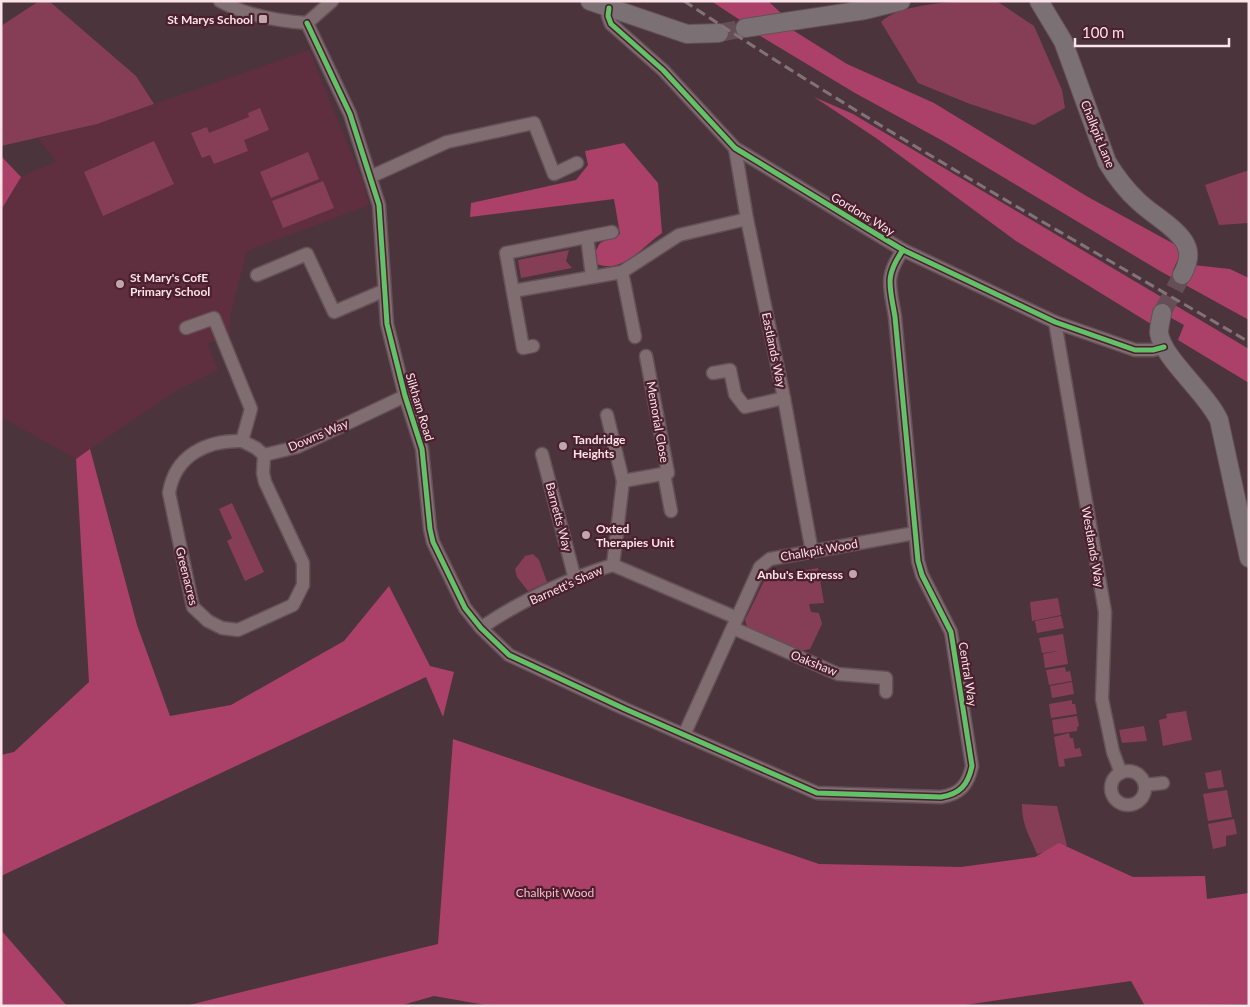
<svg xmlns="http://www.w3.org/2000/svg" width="1250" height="1007" viewBox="0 0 1250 1007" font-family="Lato,sans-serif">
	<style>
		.built { fill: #5f2f3f }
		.green { fill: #863e57 }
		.forest { fill: #ab4168 }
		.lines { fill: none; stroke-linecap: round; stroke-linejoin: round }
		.secondary-tunnel { stroke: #664e56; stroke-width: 18; stroke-dasharray: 18 9; stroke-linecap: butt }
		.street-casing { stroke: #645157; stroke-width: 15 }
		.secondary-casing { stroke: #645157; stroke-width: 20 }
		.street { stroke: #7f6d72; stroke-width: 12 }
		.secondary { stroke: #7b7074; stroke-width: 18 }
		.rail { stroke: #837278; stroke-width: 3; stroke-dasharray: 10 5; stroke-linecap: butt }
		.cycleway-casing { stroke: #4b1f2e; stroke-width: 8 }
		.cycleway { stroke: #61c268; stroke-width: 5 }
		.poi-dot { fill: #bea6ac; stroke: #4b1f2e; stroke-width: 2 }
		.labels { text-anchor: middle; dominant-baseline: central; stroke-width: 4.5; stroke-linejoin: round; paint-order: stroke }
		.poi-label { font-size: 12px; font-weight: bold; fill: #fbe3e9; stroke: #4b1f2e; text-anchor: start }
		.street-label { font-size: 12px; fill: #fbe3e9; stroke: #4b1f2e }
		.park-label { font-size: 12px; fill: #fcbdce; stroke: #4b1f2e }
	</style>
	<rect width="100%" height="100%" fill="#4c343c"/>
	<path class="built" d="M309,50L363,182L369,205L247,251L230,316V334L208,344L218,370L177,390L76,459L1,417V210L21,177L56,161L38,138L97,124Z"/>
	<g class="green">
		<path d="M39,1H49L136,76L154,104L97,124L1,146V26Z"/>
		<path d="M953,2H998L1034,26L1062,90L1065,108L1034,125L970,104L918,83L881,22C896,7 932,4 953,2Z"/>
		<path d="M260,108L269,130L244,140L248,151L214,164L210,155L202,158L191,133L207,127L209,133L249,117L248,113Z"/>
		<path d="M154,141L174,184L103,216L84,172Z"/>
		<path d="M308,152L319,179L271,198L260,172Z"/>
		<path d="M1249,170V223L1219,225L1205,185Z"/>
		<path d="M323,181L334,208L283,228L272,201Z"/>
		<path d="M569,250L566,261L572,268L521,278L518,260Z"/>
		<path d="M232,503L264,572L245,581L227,541L232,538L219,509Z"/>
		<path d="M533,554L539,560L547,582L528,591L517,577L515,569L525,556Z"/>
		<path d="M818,568L824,603L809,604L811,612L819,613L822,624L810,649L800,651L747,627L745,620L766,577Z"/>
		<path d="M1058,598L1061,615L1032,621L1030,602Z"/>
		<path d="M1061,616L1064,628L1037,633L1035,621Z"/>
		<path d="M1063,634L1068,664L1045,668L1043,654L1058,651L1042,653L1039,638Z"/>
		<path d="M1065,667L1066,672L1070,671L1072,681L1049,685L1046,670Z"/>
		<path d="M1072,682L1074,694L1052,698L1050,686Z"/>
		<path d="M1072,700V704H1075L1077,714L1051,718L1049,704Z"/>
		<path d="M1186,711L1192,740L1163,746L1159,720L1167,718L1166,714Z"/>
		<path d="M1077,716L1079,726L1077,727V731L1054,734L1052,720Z"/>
		<path d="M1144,726L1147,741L1122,743L1119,730Z"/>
		<path d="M1069,733L1070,738H1073L1075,749L1080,748L1082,756L1064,759L1065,766L1059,767L1054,737Z"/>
		<path d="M1221,770L1224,787L1208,789L1205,773Z"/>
		<path d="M1227,790L1232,817L1208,821L1203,794Z"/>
		<path d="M1022,804L1057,806L1067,846L1037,854C1029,834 1022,826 1022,804Z"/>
		<path d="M1234,819L1237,834L1226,836V846L1213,849L1208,824Z"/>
	</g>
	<g class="forest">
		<path d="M711,1H768L782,14L740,20Z"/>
		<path d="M791,29L847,64L934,103L1088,197L1174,244L1181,253L1173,270L1188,278L1193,265L1230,269L1249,278V320L1160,271L943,141L855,93L757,34Z"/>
		<path d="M814,97L853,114L1249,349V383L1178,340L1184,325L1155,309L1151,324L1016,241L876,138Z"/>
		<path d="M624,143L658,183L662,233C642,247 623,274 597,264L594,254L600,243L620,234L614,199L470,217L471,203L576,180L588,165L585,151Z"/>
		<path d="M1,156L21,177L1,210Z"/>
		<path d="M90,449L137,625L170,716L231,705L344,641L389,586L430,666L454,672L443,717L426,677L1,876V755L14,752L89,682L76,459Z"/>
		<path d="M453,739L819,864L961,867L1035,857L1059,843L1133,877L1205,876L1207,899L1249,893V1004L1145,1006L1131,981L958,1006H491L434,996L399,1006H185L438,944Z"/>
		<path d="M1,930L67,1006H1Z"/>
	</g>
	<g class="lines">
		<g class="secondary-tunnel">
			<path d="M719,33L745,28"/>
			<path d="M1162,313L1182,275"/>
		</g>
		<defs>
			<g id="street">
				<path d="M220,1C247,16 277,21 307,23L332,1"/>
				<path d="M609,8L608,16L611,24L663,70L735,148L863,226L903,250L1055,322L1135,350H1153L1164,347"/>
				<path d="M307,23L350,114L379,205L387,324L405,396L422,449L430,529L433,542L465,608L481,628L509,655L625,709L817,793L941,797C960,794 968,785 972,766L951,632L922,575L918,561L895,317C890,286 884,277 903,250"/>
				<path d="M735,148L747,219L784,398L812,552"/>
				<path d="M370,177L447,142L534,123L554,174L577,163"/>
				<path d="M587,237L592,276"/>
				<path d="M622,272L635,337"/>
				<path d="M257,275L307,254L334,312L383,291"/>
				<path d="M513,291L622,272L679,235L747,219"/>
				<path d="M1055,322L1105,612L1102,699L1113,752L1121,773"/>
				<path d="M186,328L214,318L251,409L242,441L256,448L264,455"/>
				<path d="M533,346L523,348L506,253L612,232"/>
				<path d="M713,373L730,370L735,394L745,407L784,398"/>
				<path d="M607,415L623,481L613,565"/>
				<path d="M242,441C207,440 175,455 169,493L193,607L208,621L222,628L238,630L293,605L303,585V563L265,482L263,473L264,455"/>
				<path d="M542,454L575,579"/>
				<path d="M264,455L297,447L405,396"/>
				<path d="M664,474L671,511"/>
				<path d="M623,481L668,473L646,356"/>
				<path d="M481,628C516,603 572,577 613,565L737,618"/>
				<path d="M733,628L838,674L886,678V692"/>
				<path d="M684,735L760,567L770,559L915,533"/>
				<circle cx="1128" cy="788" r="17"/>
				<path d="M1145,785L1163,783"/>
			</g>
			<g id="secondary">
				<path d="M590,1L687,34L719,33"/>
				<path d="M1039,1L1063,41L1107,162C1116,177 1125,189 1138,201C1151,214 1179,229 1186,245C1191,255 1187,266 1182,275"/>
				<path d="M745,28L865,10L901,1"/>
				<path d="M1162,313C1161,319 1159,326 1159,333C1163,359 1206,392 1219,420L1249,558"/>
			</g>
		</defs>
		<use href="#street" class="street-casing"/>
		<use href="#secondary" class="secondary-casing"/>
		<use href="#street" class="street"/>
		<use href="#secondary" class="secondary"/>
		<path class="rail" d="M684,1C868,123 1059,231 1249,342"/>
		<defs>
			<g id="cycleway">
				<path d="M609,8L608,16L611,24L663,70L735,148L863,226L903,250L1055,322L1135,350H1153L1164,347"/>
				<path d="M307,23L350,114L379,205L387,324L405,396L422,449L430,529L433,542L465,608L481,628L509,655L625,709L817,793L941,797C960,794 968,785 972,766L951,632L922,575L918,561L895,317C890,286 884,277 903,250"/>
			</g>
		</defs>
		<use href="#cycleway" class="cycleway-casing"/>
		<use href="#cycleway" class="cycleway"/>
	</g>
	<g class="poi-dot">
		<rect x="258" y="14" width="10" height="10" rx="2.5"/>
		<circle cx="120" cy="284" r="5"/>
		<circle cx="563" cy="446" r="5"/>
		<circle cx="586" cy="535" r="5"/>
		<circle cx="853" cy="574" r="5"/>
	</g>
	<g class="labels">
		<g class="poi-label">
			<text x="253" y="19" text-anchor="end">St Marys School</text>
			<text x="130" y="277">St Mary's CofE<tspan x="130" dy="14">Primary School</tspan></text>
			<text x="573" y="439">Tandridge<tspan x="573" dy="14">Heights</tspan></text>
			<text x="596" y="528">Oxted<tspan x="596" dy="14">Therapies Unit</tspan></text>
			<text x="843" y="574" text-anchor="end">Anbu's Expresss</text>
		</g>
		<g class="street-label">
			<text transform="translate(1098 134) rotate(68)">Chalkpit Lane</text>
			<text transform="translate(863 214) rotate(31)">Gordons Way</text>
			<text transform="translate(774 350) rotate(78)">Eastlands Way</text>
			<text transform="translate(420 407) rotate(73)">Silkham Road</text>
			<text transform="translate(658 422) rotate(80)">Memorial Close</text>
			<text transform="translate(318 435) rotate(-23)">Downs Way</text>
			<text transform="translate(559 517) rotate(75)">Barnetts Way</text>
			<text transform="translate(1093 547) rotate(80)">Westlands Way</text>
			<text transform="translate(819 550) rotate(-10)">Chalkpit Wood</text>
			<text transform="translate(187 576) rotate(76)">Greenacres</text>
			<text transform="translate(566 585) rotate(-24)">Barnett's Shaw</text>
			<text transform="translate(814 663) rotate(22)">Oakshaw</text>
			<text transform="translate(968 674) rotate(81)">Central Way</text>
		</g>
		<g class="park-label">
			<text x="555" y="892">Chalkpit Wood</text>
		</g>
	</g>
	<rect width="1250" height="1007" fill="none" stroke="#fbe3e9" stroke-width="5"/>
	<path d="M1075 38v8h154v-8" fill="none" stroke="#fbe3e9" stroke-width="2.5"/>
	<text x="1082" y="38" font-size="15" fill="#fbe3e9" stroke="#4b1f2e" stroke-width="4" paint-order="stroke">100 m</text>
</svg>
